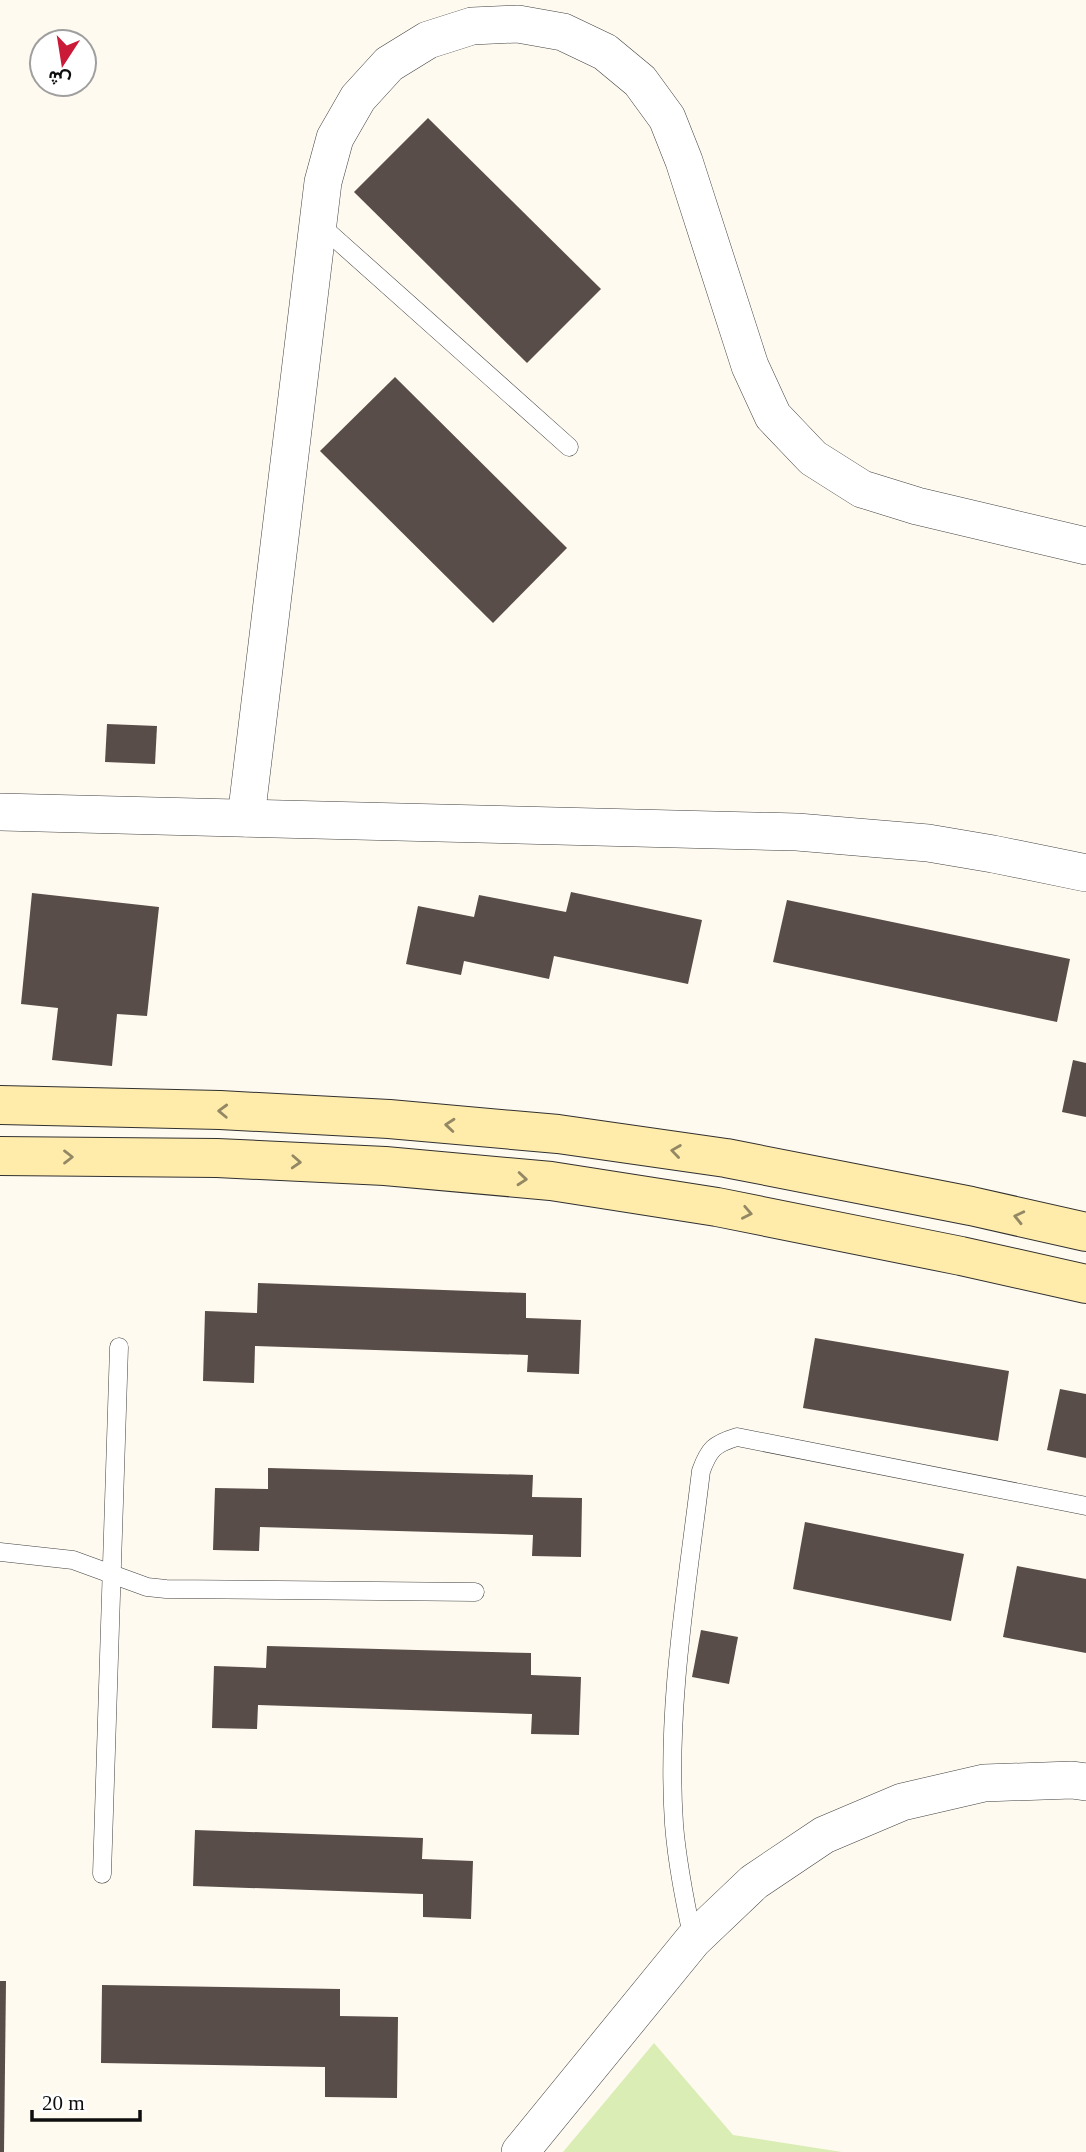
<svg xmlns="http://www.w3.org/2000/svg" width="1086" height="2152" viewBox="0 0 1086 2152" font-family="'Times New Roman',Vazirmatn,serif">
	<style>
		.grass { fill: #d9edb5 }
		.building { fill: #584d49 }
		.lines { fill: none; stroke-linecap: round; stroke-linejoin: round }
		.lane-casing { stroke: #414141; stroke-width: 19 }
		.street-casing { stroke: #414141; stroke-width: 38 }
		.secondary-casing { stroke: #303030; stroke-width: 40 }
		.lane { stroke: #fff; stroke-width: 18 }
		.street { stroke: #fff; stroke-width: 37 }
		.secondary { stroke: #ffebaa; stroke-width: 38 }
		.oneway { stroke: #938864 }
	</style>
	<rect width="100%" height="100%" fill="#fffaef"/>
	<path class="grass" d="M654,2043L733,2135L842,2152H563Z"/>
	<g class="building">
		<path d="M428,118L601,289L527,363L354,192Z"/>
		<path d="M395,377L567,548L493,623L320,451Z"/>
		<path d="M107,724L157,726L155,764L105,762Z"/>
		<path d="M571,892L702,920L688,984L554,956L549,979L464,961L461,975L406,964L418,906L474,917L479,895L566,912Z"/>
		<path d="M32,893L159,907L147,1016L117,1014L112,1066L52,1060L58,1008L21,1004Z"/>
		<path d="M787,900L1070,959L1057,1022L773,962Z"/>
		<path d="M1073,1060L1086,1063V1117L1062,1112Z"/>
		<path d="M258,1283L526,1293V1318L581,1320L579,1374L527,1372L528,1355L255,1346L254,1383L203,1381L205,1311L257,1313Z"/>
		<path d="M815,1338L1009,1371L998,1441L803,1408Z"/>
		<path d="M1060,1389L1086,1394V1458L1047,1450Z"/>
		<path d="M268,1468L533,1475L532,1497L582,1498L581,1557L532,1556L533,1535L260,1527L259,1551L213,1550L215,1488L268,1489Z"/>
		<path d="M805,1522L964,1554L951,1621L793,1589Z"/>
		<path d="M1017,1566L1086,1579V1653L1003,1637Z"/>
		<path d="M701,1630L738,1637L729,1684L692,1677Z"/>
		<path d="M267,1646L531,1653V1675L581,1677L579,1735L531,1734L532,1714L258,1705L257,1729L212,1728L214,1666L266,1668Z"/>
		<path d="M195,1830L423,1838L422,1859L473,1861L471,1919L423,1917V1894L193,1886Z"/>
		<path d="M0,1981H6L4,2152H0Z"/>
		<path d="M102,1985L340,1989V2016L398,2017L397,2098L325,2097V2067L101,2063Z"/>
	</g>
	<g class="lines">
		<defs>
			<g id="lane">
				<path d="M318,223L569,447"/>
				<path d="M0,1552L73,1560L147,1587L166,1589L475,1592"/>
				<path d="M102,1874L119,1347"/>
				<path d="M693,1940C685,1902 677,1863 674,1824C666,1707 687,1588 701,1471C709,1449 714,1444 737,1437L1086,1506"/>
			</g>
			<g id="street">
				<path d="M0,812L797,832L928,843L993,854L1086,873"/>
				<path d="M246,818L323,182L335,138L358,98L389,64L428,40L472,26L518,24L563,32L605,52L640,81L667,118L684,161L750,366L773,416L813,458L862,489L917,506L1086,546"/>
				<path d="M520,2152L693,1940L754,1882L824,1835L902,1802L984,1783L1072,1780L1086,1782"/>
			</g>
			<g id="secondary">
				<path d="M0,1105L220,1110L389,1119L558,1134L726,1158L971,1206L1086,1232"/>
				<path d="M0,1156L217,1158L385,1166L551,1181L717,1207L961,1256L1086,1284"/>
			</g>
		</defs>
		<use href="#lane" class="lane-casing"/>
		<use href="#street" class="street-casing"/>
		<use href="#secondary" class="secondary-casing"/>
		<use href="#lane" class="lane"/>
		<use href="#street" class="street"/>
		<use href="#secondary" class="secondary"/>
	</g>
	<defs><path id="oneway-chevron" d="M-2-3.5L2.5 0L-2 3.5" fill="none" stroke-width="1.6" stroke-linecap="round" stroke-linejoin="round" transform="scale(1.75)"/></defs>
	<g class="oneway">
		<use href="#oneway-chevron" transform="translate(223 1111) rotate(-178)"/>
		<use href="#oneway-chevron" transform="translate(450 1125) rotate(-175)"/>
		<use href="#oneway-chevron" transform="translate(676 1151) rotate(-172)"/>
		<use href="#oneway-chevron" transform="translate(68 1157)"/>
		<use href="#oneway-chevron" transform="translate(296 1162) rotate(3)"/>
		<use href="#oneway-chevron" transform="translate(522 1179) rotate(5)"/>
		<use href="#oneway-chevron" transform="translate(747 1213) rotate(11)"/>
		<use href="#oneway-chevron" transform="translate(1019 1217) rotate(-167)"/>
	</g>
	<g transform="translate(63 63) rotate(192)"><circle r="33" fill="#ffffff" stroke="#9f9f9f" stroke-width="2"/>
	<path d="M0-5L12 26L0 18L-12 26Z" fill="#cb1a38"/>
	<text y="-10" font-size="19" font-weight="bold" text-anchor="middle" fill="#0e0e0e">ش</text>
	</g>
	<path d="M32 2110v10h108v-10" fill="none" stroke="#0e0e0e" stroke-width="3.5"/>
	<text x="42" y="2110" font-size="21" fill="#0e0e0e" stroke="#ffffff" stroke-width="5" paint-order="stroke">20 m</text>
</svg>
